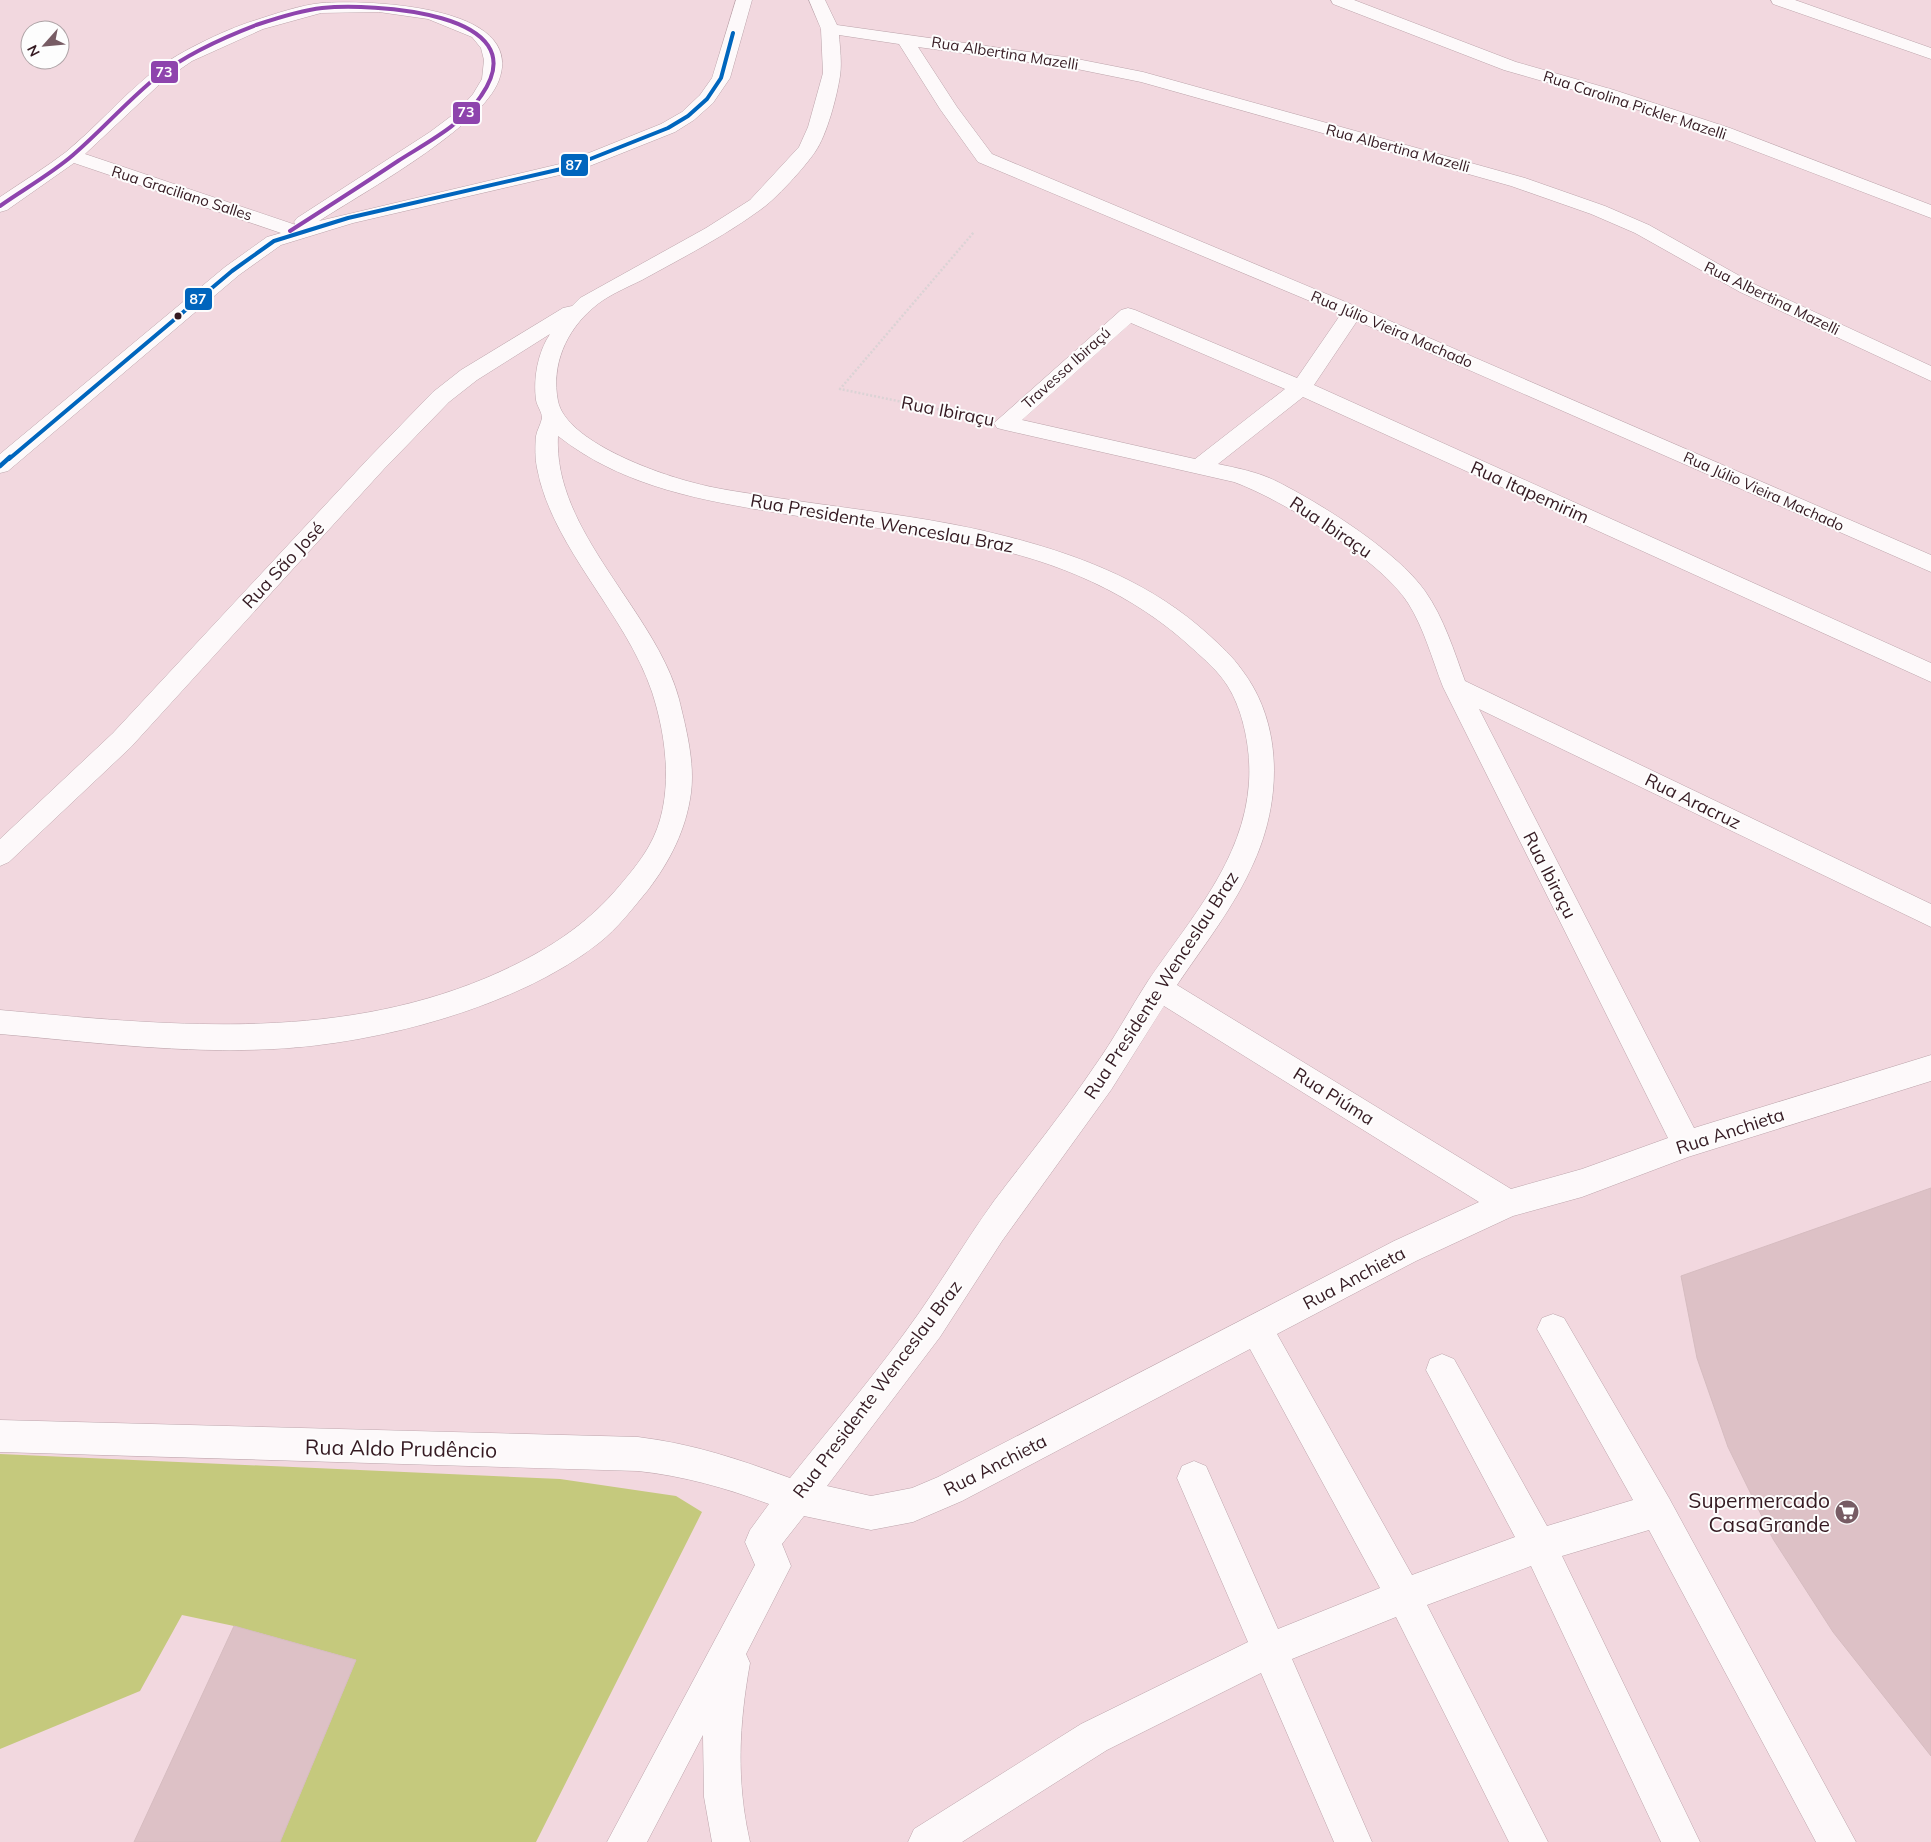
<svg xmlns="http://www.w3.org/2000/svg" width="1931" height="1842" viewBox="0 0 1931 1842" font-family="Mulish,sans-serif">
	<style>
		.green { fill: #c5c97d }
		.building { fill: #ddc1c6; stroke: #d6bcc0 }
		.lines { fill: none; stroke-linecap: round; stroke-linejoin: round }
		.minor-casing { stroke: #bca4ab; stroke-width: 1 }
		.path { stroke: #dbd3d5; stroke-width: 2.5; stroke-dasharray: 2 2; stroke-linecap: butt }
		.minor { fill: #fdf9fa; fill-rule: evenodd }
		.bus-1-casing { stroke: #fdfdfd; stroke-width: 6 }
		.bus-2-far1-casing { stroke: #fdfdfd; stroke-width: 6 }
		.bus-2-casing { stroke: #fdfdfd; stroke-width: 8 }
		.bus-1 { stroke: #8e44ad; stroke-width: 4 }
		.bus-2-far1 { stroke: #0065bd; stroke-width: 4 }
		.bus-2 { stroke: #0065bd; stroke-width: 4.5 }
		.bus-dot { fill: #351a22; stroke: #fdfdfd; stroke-width: 2 }
		.labels { text-anchor: middle; dominant-baseline: central; stroke-width: 4; stroke-linejoin: round; paint-order: stroke }
		.far-street-label { font-size: 15px; fill: #351a22; stroke: #fdfdfd }
		.street-label { font-size: 18px; fill: #351a22; stroke: #fdfdfd }
		.near-street-label { font-size: 21px; fill: #351a22; stroke: #fdfdfd }
		.near-poi-label { font-size: 21px; fill: #351a22; stroke: #fdfdfd; text-anchor: end }
		.line-badge { stroke: #fdfdfd; stroke-width: 2 }
		.badge-label { font-size: 14px; text-anchor: middle; font-weight: bold; fill: #fff }
	</style>
	<rect width="100%" height="100%" fill="#f2d8df"/>
	<path class="green" d="M0,1454L560,1479L676,1496L702,1512L536,1842H280L356,1660L234,1626L182,1615L140,1691L0,1749Z"/>
	<g class="building">
		<path d="M1931,1188V1756L1833,1632L1773,1539L1728,1447L1697,1358L1681,1276Z"/>
		<path d="M234,1626L356,1660L280,1842H134Z"/>
	</g>
	<g class="lines">
		<defs>
			<g id="minor">
				<path d="M736,0H752L730,78L713,103L694,120L675,132L577,171L353,223L281,245L239,275L8,471L0,473V454L225,267L267,237L281,233L74,163L7,210L0,212V197C22,182 45,168 66,152C95,128 120,99 149,75C172,55 224,30 253,21C275,14 300,5 322,3C365,0 527,4 499,80C482,127 364,192 319,221L564,163L661,124L682,112L700,95L712,78ZM379,12L428,19L472,37L481,48L484,60L482,79L473,94L458,111L430,132L297,218L294,222L296,225L85,154L163,81L192,61L263,29L321,13Z"/>
				<path d="M809,0H825L837,25L1072,58L1143,72L1525,178L1605,206L1649,225L1754,284L1931,366V381L1740,292L1635,233L1591,214L1511,186L1141,82L1072,68L918,47L957,107L992,154L1360,308L1931,555V572L1357,321L1314,385L1931,663V682L1303,397L1218,464C1237,468 1258,472 1276,481C1320,503 1397,551 1425,591C1444,618 1454,651 1465,681L1931,904V927L1479,709L1694,1128L1931,1055V1081L1688,1157L1582,1197L1513,1216L1416,1261L1277,1334L1412,1575L1515,1537L1426,1370L1430,1359L1442,1354L1454,1359L1547,1526L1633,1500L1537,1329L1542,1318L1553,1314L1564,1318L1669,1498L1856,1842H1816L1649,1530L1562,1556L1700,1842H1661L1531,1566L1427,1605L1548,1842H1509L1396,1617L1292,1659L1372,1842H1334L1261,1673L1107,1750L962,1842H908L914,1829L1081,1724L1248,1642L1177,1478L1182,1466L1194,1461L1206,1466L1278,1629L1380,1588L1250,1349L962,1501L913,1522L871,1530L804,1516L782,1544L791,1566L746,1654L750,1663C739,1724 736,1781 750,1842H712L704,1797L703,1735L647,1842H607L755,1565L745,1542L750,1530L769,1504C726,1488 684,1476 638,1471L0,1452V1420L638,1437C694,1444 738,1459 790,1478C834,1423 879,1370 919,1313C945,1276 968,1237 994,1201C1028,1156 1063,1113 1094,1067C1114,1039 1130,1009 1148,981C1189,920 1244,861 1249,782C1251,752 1244,711 1227,685C1218,671 1205,660 1193,649C1133,593 1055,560 976,545C913,532 849,524 785,514C705,501 624,488 558,436C553,532 655,610 679,699C686,728 695,762 691,793C686,830 670,861 648,890C633,908 618,928 599,943C518,1007 377,1044 274,1049C183,1054 91,1042 0,1034V1010C163,1025 330,1043 486,978C535,957 579,932 615,891C627,877 640,862 649,846C675,801 667,738 652,692C626,614 552,548 537,468C535,459 535,446 536,436C537,430 541,424 542,418C542,412 537,406 536,400C533,378 538,352 550,334L477,380L449,402L384,469L131,747L9,862L0,866V839L113,733L368,459L433,392L461,370L563,308L572,306L580,298L706,228L750,200L799,147L808,127L823,73L821,29ZM839,35L899,44L940,109L978,162L1341,314L1297,378L1135,310L1128,308L1121,310L994,423L997,428L1005,430L1234,482C1281,499 1381,560 1408,603C1424,628 1432,659 1443,687L1668,1138L1582,1169L1511,1189L1177,985C1204,945 1235,906 1254,862C1281,802 1284,725 1242,670C1233,657 1221,646 1209,635C1152,583 1082,556 1009,537C934,517 855,510 778,498C749,493 719,490 691,482C656,473 566,441 558,401C551,365 566,331 593,308C606,296 626,288 642,280C682,258 723,237 760,210C775,200 805,167 815,152C827,135 837,96 840,76C842,63 840,48 839,35ZM1131,323L1285,389L1195,459L1022,420ZM1164,1006L1479,1202L1394,1241L938,1477L912,1488L871,1496L827,1486L940,1337L1002,1241L1111,1090Z"/>
				<path d="M1331,0H1354L1516,62L1614,90L1730,128L1931,205V218L1716,136L1602,98L1504,70L1333,4Z"/>
				<path d="M1771,0H1795L1931,48V59L1773,4Z"/>
			</g>
		</defs>
		<use href="#minor" class="minor-casing"/>
		<path class="path" d="M970,416L840,389L974,232"/>
		<use href="#minor" class="minor"/>
		<defs>
			<path id="bus-1" d="M0,206C24,189 51,174 73,155C102,130 128,100 158,76C187,54 222,38 256,25C274,19 303,10 322,8C369,3 541,11 481,96C462,125 426,143 398,161C362,185 326,208 290,231"/>
			<path id="bus-2-far1" d="M9,459L232,271L274,241L348,218L570,167L668,128L688,116L707,99L721,78L733,33"/>
			<path id="bus-2" d="M0,466L10,457"/>
		</defs>
		<use href="#bus-1" class="bus-1-casing"/>
		<use href="#bus-2-far1" class="bus-2-far1-casing"/>
		<use href="#bus-2" class="bus-2-casing"/>
		<use href="#bus-1" class="bus-1"/>
		<use href="#bus-2-far1" class="bus-2-far1"/>
		<use href="#bus-2" class="bus-2"/>
	</g>
	<defs>
		<symbol id="supermarket-disc" viewBox="-11 -11 22 22"><circle r="9.5" fill="#775c64" stroke="#fdfdfd"/><path d="M-6-5.5h2.5l.6 2H6L4.5 2H-2.5L-4.4-4H-6ZM-1.5 3.2a1.3 1.3 0 1 0 .1 0ZM3 3.2a1.3 1.3 0 1 0 .1 0Z" fill="#fff"/></symbol>
	</defs>
	<g fill-rule="evenodd">
		<use href="#supermarket-disc" x="1833" y="1498" width="28" height="28"/>
	</g>
	<circle class="bus-dot" cx="178" cy="316" r="4.5"/>
	<g class="labels">
		<g class="far-street-label">
			<text transform="translate(1005 53) rotate(9)">Rua Albertina Mazelli</text>
			<text transform="translate(1635 105) rotate(18)">Rua Carolina Pickler Mazelli</text>
			<text transform="translate(1398 148) rotate(15)">Rua Albertina Mazelli</text>
			<text transform="translate(182 193) rotate(18)">Rua Graciliano Salles</text>
			<text transform="translate(1772 298) rotate(26)">Rua Albertina Mazelli</text>
			<text transform="translate(1392 329) rotate(23)">Rua Júlio Vieira Machado</text>
			<text transform="translate(1066 368) rotate(-42)">Travessa Ibiraçú</text>
			<text transform="translate(1764 491) rotate(24)">Rua Júlio Vieira Machado</text>
		</g>
		<g class="street-label">
			<text transform="translate(948 411) rotate(11)">Rua Ibiraçu</text>
			<text transform="translate(1530 492) rotate(24)">Rua Itapemirim</text>
			<text transform="translate(882 523) rotate(10)">Rua Presidente Wenceslau Braz</text>
			<text transform="translate(1331 527) rotate(34)">Rua Ibiraçu</text>
			<text transform="translate(283 565) rotate(-47)">Rua São José</text>
			<text transform="translate(1693 801) rotate(26)">Rua Aracruz</text>
			<text transform="translate(1550 875) rotate(63)">Rua Ibiraçu</text>
			<text transform="translate(1161 985) rotate(-57)">Rua Presidente Wenceslau Braz</text>
			<text transform="translate(1334 1096) rotate(32)">Rua Piúma</text>
			<text transform="translate(1730 1131) rotate(-18)">Rua Anchieta</text>
			<text transform="translate(1354 1278) rotate(-28)">Rua Anchieta</text>
			<text transform="translate(877 1389) rotate(-53)">Rua Presidente Wenceslau Braz</text>
			<text transform="translate(995 1465) rotate(-27)">Rua Anchieta</text>
		</g>
		<g class="near-street-label">
			<text transform="translate(401 1448) rotate(1)">Rua Aldo Prudêncio</text>
		</g>
		<g class="near-poi-label">
			<text x="1830" y="1500">Supermercado<tspan x="1830" dy="24">CasaGrande</tspan></text>
		</g>
	</g>
	<g class="line-badge">
		<rect x="150" y="60" width="29" height="24" rx="5" fill="#8e44ad"/>
		<rect x="452" y="101" width="29" height="24" rx="5" fill="#8e44ad"/>
		<rect x="560" y="153" width="29" height="24" rx="5" fill="#0065bd"/>
		<rect x="184" y="287" width="29" height="24" rx="5" fill="#0065bd"/>
	</g>
	<g class="badge-label">
		<text x="164" y="77">73</text>
		<text x="466" y="117">73</text>
		<text x="574" y="170">87</text>
		<text x="198" y="304">87</text>
	</g>
	<g transform="translate(45 45) rotate(243)"><circle r="24" fill="#fdfdfd" stroke="#ada2a5"/>
	<path d="M0-4L9 19L0 12L-9 19Z" fill="#775c64"/>
	<text y="-8" font-size="14" font-weight="bold" text-anchor="middle" fill="#351a22">N</text>
	</g>
</svg>
